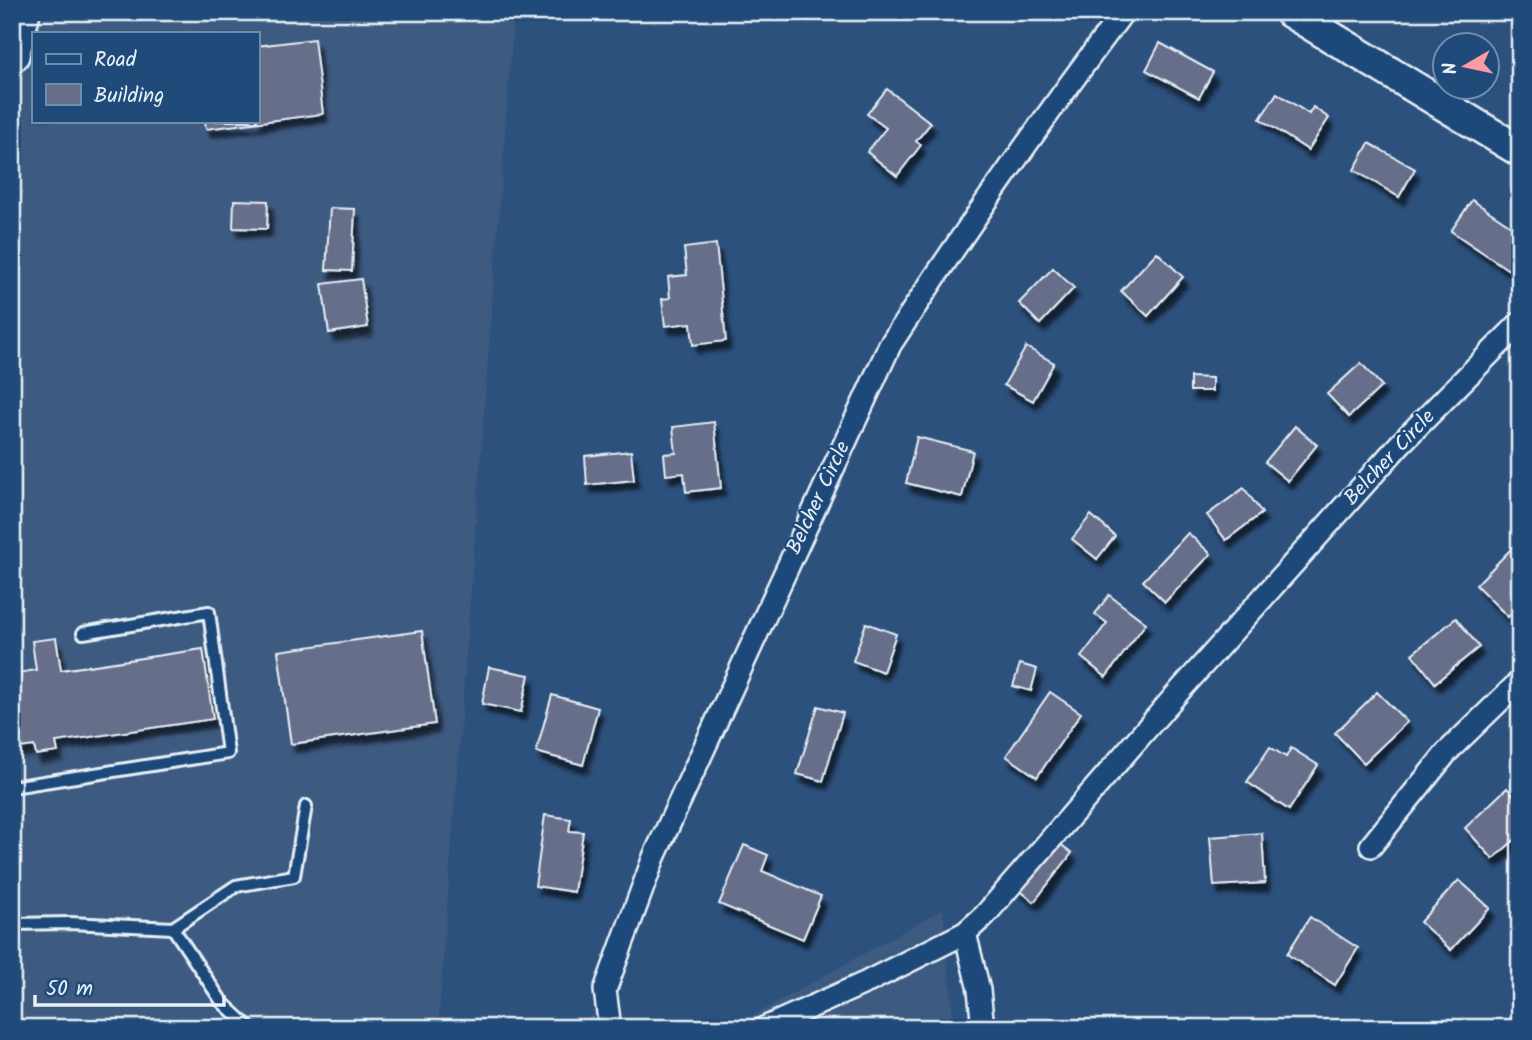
<svg xmlns="http://www.w3.org/2000/svg" width="1532" height="1040" viewBox="0 0 1532 1040" font-family="Kalam,sans-serif">
	<style>
		.built { fill: #3e5a81; fill-rule: evenodd }
		.building { fill: #666e8a; stroke: #e8f1f8; stroke-width: 2; filter: url(#shadow) }
		.lines { fill: none; stroke-linecap: round; stroke-linejoin: round }
		.lane-casing { stroke: #e8f1f8; stroke-width: 16 }
		.street-casing { stroke: #e8f1f8; stroke-width: 26 }
		.secondary-casing { stroke: #e8f1f8; stroke-width: 35 }
		.primary-casing { stroke: #e8f1f8; stroke-width: 38 }
		.lane { stroke: #1f4a7a; stroke-width: 10 }
		.street { stroke: #1f4a7a; stroke-width: 21 }
		.secondary { stroke: #1f4a7a; stroke-width: 30 }
		.primary { stroke: #1f4a7a; stroke-width: 33 }
		.labels { text-anchor: middle; dominant-baseline: central; stroke-width: 5; stroke-linejoin: round; paint-order: stroke }
		.street-label { font-size: 21px; fill: #e8f1f8; stroke: #1f4a7a }
	</style>
	<defs>
		<filter id="shadow"><feDropShadow dx="4.5" dy="8" stdDeviation="2" flood-color="#0009"/></filter>
	</defs>
	<rect width="100%" height="100%" fill="#2d517d"/>
	<filter id="ink" filterUnits="userSpaceOnUse"><feTurbulence type="fractalNoise" baseFrequency=".0143" numOctaves="2"/><feDisplacementMap in="SourceGraphic" scale="14" xChannelSelector="R" yChannelSelector="G"/><feConvolveMatrix kernelMatrix="1 2 1 2 8 2 1 2 1" color-interpolation-filters="sRGB"/></filter>
	<g filter="url(#ink)">
		<g class="built">
			<path d="M14,12H514L438,1028H12V22ZM33,33H257V121H33Z"/>
			<path d="M943,909L954,1028H732L808,985Z"/>
		</g>
		<g class="building">
			<path d="M314,39L323,114L206,129L205,121H257V46Z"/>
			<path d="M1160,43L1213,72L1199,98L1146,70Z"/>
			<path d="M887,89L931,123L916,141L921,145L897,176L867,152L886,128L867,114Z"/>
			<path d="M1277,93L1309,114L1313,107L1329,118L1308,150L1260,119Z"/>
			<path d="M1369,143L1415,169L1399,197L1354,170Z"/>
			<path d="M234,200L268,201L267,229L233,228Z"/>
			<path d="M1472,200L1520,232L1519,277L1451,231Z"/>
			<path d="M330,208L355,209L352,271L326,270Z"/>
			<path d="M716,244L726,341L693,345L691,323L665,326L662,299L670,298L668,277L687,275L684,248Z"/>
			<path d="M1157,252L1183,277L1148,316L1121,291Z"/>
			<path d="M1053,268L1074,288L1040,324L1019,303Z"/>
			<path d="M361,279L368,327L329,333L322,284Z"/>
			<path d="M1026,347L1054,363L1033,401L1004,385Z"/>
			<path d="M1361,363L1382,386L1349,417L1327,394Z"/>
			<path d="M1190,377L1212,378V391H1190Z"/>
			<path d="M714,422L721,488L686,492L684,473L666,475L664,454L676,453L673,427Z"/>
			<path d="M1295,426L1317,445L1288,481L1265,462Z"/>
			<path d="M917,437L973,451L962,497L906,483Z"/>
			<path d="M631,451L634,480L587,485L585,456Z"/>
			<path d="M1244,488L1262,513L1226,540L1207,515Z"/>
			<path d="M1091,515L1115,536L1097,559L1072,539Z"/>
			<path d="M1188,533L1211,554L1165,602L1143,581Z"/>
			<path d="M1514,546L1520,552V605L1508,617L1476,585Z"/>
			<path d="M1109,595L1146,623L1106,677L1081,657L1107,623L1095,614Z"/>
			<path d="M1456,618L1479,647L1435,683L1412,654Z"/>
			<path d="M866,623L896,634L883,672L853,661Z"/>
			<path d="M422,631L435,724L291,744L278,651Z"/>
			<path d="M56,638L61,670L203,649L213,719L56,742L58,752L36,755L34,746L12,749V674L36,670L32,641Z"/>
			<path d="M1020,664L1037,669L1031,691L1013,686Z"/>
			<path d="M489,667L529,675L521,712L482,704Z"/>
			<path d="M1050,692L1081,713L1037,777L1006,756Z"/>
			<path d="M1377,692L1407,722L1364,763L1335,733Z"/>
			<path d="M552,695L598,708L583,765L536,752Z"/>
			<path d="M818,706L843,713L823,781L797,774Z"/>
			<path d="M1270,747L1286,757L1291,748L1318,765L1289,810L1247,782Z"/>
			<path d="M1507,788L1520,802V835L1493,859L1465,828Z"/>
			<path d="M545,815L571,819L569,831L583,832L574,892L535,886Z"/>
			<path d="M1262,833L1265,883L1214,886L1210,837Z"/>
			<path d="M1055,840L1072,853L1034,902L1017,888Z"/>
			<path d="M744,845L768,855L762,871L821,896L803,939L719,904Z"/>
			<path d="M1459,880L1490,908L1451,950L1420,922Z"/>
			<path d="M1310,917L1358,948L1335,985L1287,954Z"/>
		</g>
		<g class="lines">
			<defs>
				<g id="lane">
					<path d="M12,787L228,753L209,612L83,633"/>
					<path d="M12,924L70,923L173,928L236,886L294,876L306,806"/>
					<path d="M173,928L222,1002L250,1028"/>
				</g>
				<g id="street">
					<path d="M1371,846L1447,752L1520,681"/>
					<path d="M965,933L979,990L983,1028"/>
					<path d="M610,1028L605,990L654,857L890,345C964,231 1042,120 1123,12"/>
					<path d="M764,1028L867,982L965,933L985,915L1175,696L1400,444L1520,323"/>
				</g>
				<path id="secondary" d="M1290,12L1520,151"/>
				<path id="primary" d="M12,55L23,12"/>
			</defs>
			<use href="#lane" class="lane-casing"/>
			<use href="#street" class="street-casing"/>
			<use href="#secondary" class="secondary-casing"/>
			<use href="#primary" class="primary-casing"/>
			<use href="#lane" class="lane"/>
			<use href="#street" class="street"/>
			<use href="#secondary" class="secondary"/>
			<use href="#primary" class="primary"/>
		</g>
	</g>
	<g class="labels">
		<g class="street-label">
			<text transform="translate(1390 458) rotate(-47)">Belcher Circle</text>
			<text transform="translate(819 498) rotate(-65)">Belcher Circle</text>
		</g>
	</g>
	<rect width="1532" height="1040" fill="none" stroke="#1f4a7a" stroke-width="42"/>
	<rect x="21" y="21" width="1490" height="998" fill="none" stroke="#e8f1f8" stroke-width="2.5" filter="url(#ink)"/>
	<rect x="32" y="32" width="228" height="91" fill="#1f4a7a" stroke="#6f8dac" stroke-width="2"/>
	<rect x="46" y="54" width="35" height="10" fill="#1f4a7a" stroke="#6f8dac" stroke-width="2"/>
	<text x="94" y="66" font-size="21" fill="#e8f1f8">Road</text>
	<rect x="46" y="84" width="35" height="21" fill="#666e8a" stroke="#6f8dac" stroke-width="2"/>
	<text x="94" y="102" font-size="21" fill="#e8f1f8">Building</text>
	<g transform="translate(1466 66) rotate(261)"><circle r="33" fill="#1f4a7a" stroke="#6f8dac" stroke-width="2"/>
	<path d="M0-5L12 26L0 18L-12 26Z" fill="#ff9aa2"/>
	<text y="-10" font-size="19" font-weight="bold" text-anchor="middle" fill="#e8f1f8">N</text>
	</g>
	<path d="M35 995v10h189v-10" fill="none" stroke="#e8f1f8" stroke-width="3.5"/>
	<text x="46" y="995" font-size="21" fill="#e8f1f8" stroke="#1f4a7a" stroke-width="5" paint-order="stroke">50 m</text>
</svg>
